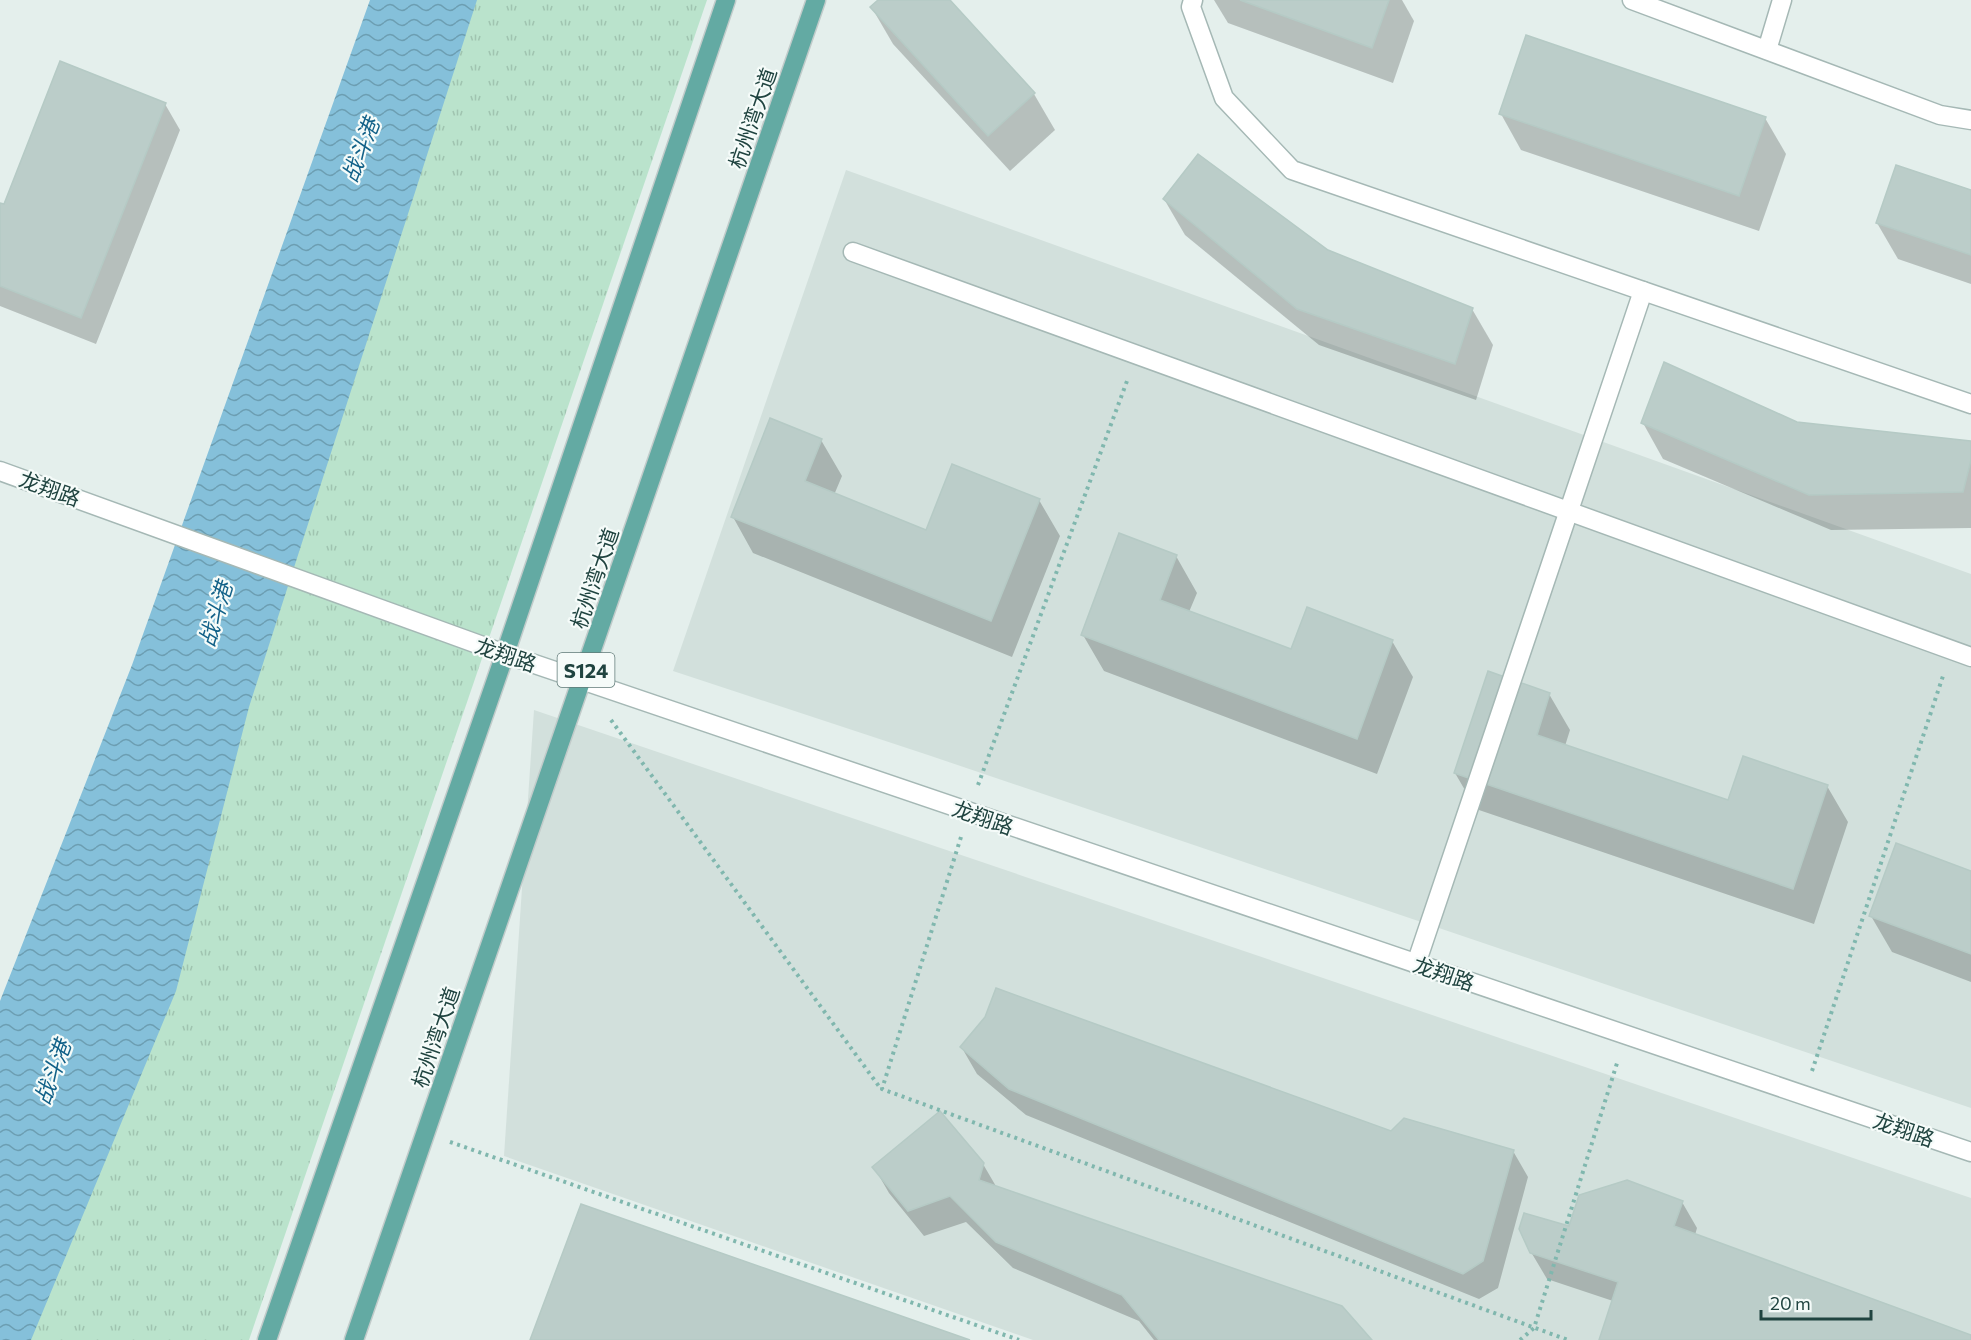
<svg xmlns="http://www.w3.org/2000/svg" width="1971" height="1340" viewBox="0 0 1971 1340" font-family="Commissioner,'Noto Sans SC',sans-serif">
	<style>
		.built { fill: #d2e0dc }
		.grass { fill: url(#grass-tufts) }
		.water { fill: url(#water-waves) }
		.shadow { fill: #0003 }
		.building { fill: #bbcdc9; stroke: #b5cac5; stroke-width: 1.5 }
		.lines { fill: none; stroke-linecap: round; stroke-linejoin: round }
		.minor-casing { stroke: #a5b8b5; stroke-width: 21 }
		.major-casing { stroke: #c1cbca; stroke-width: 21 }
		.path { stroke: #80b7ae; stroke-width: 4; stroke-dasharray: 3 4.5; stroke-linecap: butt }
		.minor { stroke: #fff; stroke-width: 18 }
		.major { stroke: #63aaa3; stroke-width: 18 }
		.labels { text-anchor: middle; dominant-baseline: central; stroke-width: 4.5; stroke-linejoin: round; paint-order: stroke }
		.shield { fill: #f5fbf9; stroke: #607b78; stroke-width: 1.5 }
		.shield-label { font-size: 20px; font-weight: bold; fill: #204440 }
		.street-label { font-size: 21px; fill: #204440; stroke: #f5fbf9 }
		.water-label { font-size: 22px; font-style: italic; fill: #126188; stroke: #f5fbf9 }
	</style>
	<defs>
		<pattern id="grass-tufts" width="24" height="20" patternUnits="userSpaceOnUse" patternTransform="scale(1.5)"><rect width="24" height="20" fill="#bae3cc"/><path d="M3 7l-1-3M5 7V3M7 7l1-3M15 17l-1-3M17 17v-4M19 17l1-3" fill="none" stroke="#a0c4b0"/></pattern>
		<pattern id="water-waves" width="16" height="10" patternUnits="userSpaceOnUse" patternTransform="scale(1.5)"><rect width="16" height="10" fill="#85c0da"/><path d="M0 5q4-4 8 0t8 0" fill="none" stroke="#6c9eb2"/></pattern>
	</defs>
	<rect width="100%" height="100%" fill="#e4efec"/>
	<g class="built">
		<path d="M846,170L1971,574V1108L928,755L673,671Z"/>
		<path d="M534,710L1971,1198V1340H1033L504,1156Z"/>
	</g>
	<path class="grass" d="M464,0H707L249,1340H16Z"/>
	<path class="water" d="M370,0H477L249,707L176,991L31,1340H0V1001L132,665Z"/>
	<g class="shadow">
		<path d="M880,0H948L1034,94L1055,130L1010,171L893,44L872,8Z"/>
		<path d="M1214,0H1402L1414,21L1393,83L1228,23Z"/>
		<path d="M165,104L180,130L96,344L0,306V204L4,206Z"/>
		<path d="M1501,114L1765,118L1786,154L1759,231L1521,150Z"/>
		<path d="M1971,192V284L1898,259L1877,223Z"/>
		<path d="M1164,199L1472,309L1493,345L1476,400L1319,345L1185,235Z"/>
		<path d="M1643,423L1796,424L1971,442V528L1831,530L1663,459Z"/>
		<path d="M821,440L842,476L834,495L927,532L1039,500L1060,536L1012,657L753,553L733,517Z"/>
		<path d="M1176,556L1197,593L1189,612L1292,651L1392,641L1413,677L1377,774L1104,671L1083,635Z"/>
		<path d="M1549,694L1570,730L1565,746L1729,802L1827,786L1848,822L1814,924L1476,809L1455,773Z"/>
		<path d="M1971,872V982L1892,952L1871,916Z"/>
		<path d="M962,1048L1392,1132L1513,1151L1528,1177L1498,1288L1479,1299L1026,1115L977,1074Z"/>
		<path d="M983,1164L997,1188L1370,1340H1154L1139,1321L1013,1268L966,1222L924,1236L889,1193L874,1167Z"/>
		<path d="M1682,1202L1697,1228L1695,1235L1971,1337V1340H1601L1613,1301L1547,1279L1531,1252L1570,1228Z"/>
	</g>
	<g class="building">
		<path d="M878,0H950L1035,93L988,136L870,7Z"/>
		<path d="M1240,0H1389L1372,48Z"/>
		<path d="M1526,35L1766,117L1739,196L1499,114Z"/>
		<path d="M60,61L166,103L81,318L0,286V203L4,204Z"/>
		<path d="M1198,154L1328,250L1473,308L1455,364L1297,309L1163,199Z"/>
		<path d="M1896,165L1971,190V255L1876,223Z"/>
		<path d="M1664,362L1797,422L1971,441V460L1963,492L1809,495L1641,423Z"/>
		<path d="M770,418L822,439L805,481L926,530L952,464L1040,499L991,621L731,517Z"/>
		<path d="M1119,533L1177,555L1160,600L1291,649L1307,607L1393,640L1357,739L1081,635Z"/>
		<path d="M1488,671L1550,693L1537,735L1728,800L1743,756L1828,785L1793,889L1454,773Z"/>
		<path d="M1896,843L1971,871V954L1869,916Z"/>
		<path d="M996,988L1391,1131L1404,1118L1514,1150L1483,1261L1463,1274L1009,1089L960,1047L985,1017Z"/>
		<path d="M940,1111L984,1163L979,1180L1342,1306L1372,1340H1159L1122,1295L996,1242L950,1196L908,1211L872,1167Z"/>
		<path d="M1627,1180L1683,1201L1674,1226L1971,1335V1340H1599L1618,1282L1530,1253L1519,1229L1524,1213L1569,1226L1579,1195Z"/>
		<path d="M581,1204L970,1340H530Z"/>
	</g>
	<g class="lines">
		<defs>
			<g id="minor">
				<path d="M1193,0L1191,7L1224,98L1292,170L1971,404"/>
				<path d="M1632,0L1940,115L1971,120"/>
				<path d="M1767,50L1782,0"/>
				<path d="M853,252L1971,657"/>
				<path d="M0,471L505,654L1971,1152"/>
				<path d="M1416,964L1643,291"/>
			</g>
			<g id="major">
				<path d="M267,1340L505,654L726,0"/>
				<path d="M354,1340L816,0"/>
			</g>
		</defs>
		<use href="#minor" class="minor-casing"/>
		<use href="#major" class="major-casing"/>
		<g class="path">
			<path d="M611,720L881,1089"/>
			<path d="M978,785L1127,381"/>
			<path d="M961,837L882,1089L1568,1340"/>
			<path d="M1812,1071L1943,676"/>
			<path d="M450,1142L1019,1340"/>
			<path d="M1520,1340L1534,1328L1618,1060"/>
		</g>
		<use href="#minor" class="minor"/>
		<use href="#major" class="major"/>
	</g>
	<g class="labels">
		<rect class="shield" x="557.5" y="653" width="57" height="34" rx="4.5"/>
		<g class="shield-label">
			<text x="586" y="670">S124</text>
		</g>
		<g class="street-label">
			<text transform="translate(752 118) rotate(-71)">杭州湾大道</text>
			<text transform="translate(50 488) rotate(20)">龙翔路</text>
			<text transform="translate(594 578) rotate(-71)">杭州湾大道</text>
			<text transform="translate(506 654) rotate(19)">龙翔路</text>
			<text transform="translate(983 817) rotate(19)">龙翔路</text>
			<text transform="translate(1444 973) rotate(19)">龙翔路</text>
			<text transform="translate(435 1037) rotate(-71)">杭州湾大道</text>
			<text transform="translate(1904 1129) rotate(19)">龙翔路</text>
		</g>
		<g class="water-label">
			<text transform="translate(360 150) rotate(-69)">战斗港</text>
			<text transform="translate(215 614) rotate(-73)">战斗港</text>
			<text transform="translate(52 1072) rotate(-70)">战斗港</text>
		</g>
	</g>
	<path d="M1761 1310v9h110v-9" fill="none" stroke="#204440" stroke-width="3"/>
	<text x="1770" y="1310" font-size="18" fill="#204440" stroke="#f5fbf9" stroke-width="4.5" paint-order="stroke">20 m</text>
</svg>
